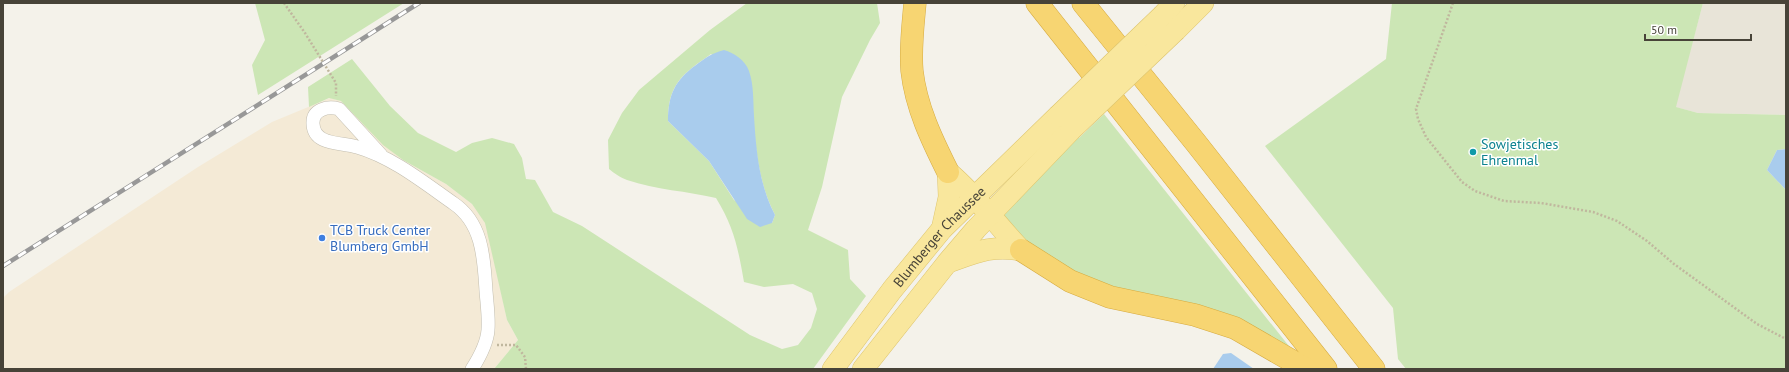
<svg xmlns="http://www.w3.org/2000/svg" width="1789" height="372" viewBox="0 0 1789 372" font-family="'PT Sans',sans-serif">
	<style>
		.residential { fill: #e8e4d8 }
		.commercial { fill: #f4ead6 }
		.green { fill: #cce6b5; fill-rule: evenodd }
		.water { fill: #a9cced }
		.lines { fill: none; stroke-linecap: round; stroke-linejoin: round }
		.minor-casing { stroke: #c2bdaf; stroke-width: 14 }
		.primary-casing { stroke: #dec56d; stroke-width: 22 }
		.motorway-casing { stroke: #d6ab41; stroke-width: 23 }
		.path { stroke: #c0b79e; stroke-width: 2.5; stroke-dasharray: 2 2; stroke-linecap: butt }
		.minor { stroke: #fff; stroke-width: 13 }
		.primary { stroke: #f9e79d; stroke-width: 21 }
		.motorway { stroke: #f7d572; stroke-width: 22 }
		.rail-casing { stroke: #989898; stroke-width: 4.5 }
		.rail { stroke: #fff; stroke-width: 3; stroke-dasharray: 9; stroke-linecap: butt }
		.primary-bridge-casing { stroke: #dec56d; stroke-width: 22; stroke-linecap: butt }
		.primary-bridge { stroke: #f9e79d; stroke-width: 21 }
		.culture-dot { fill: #0f9aa8; stroke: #fff; stroke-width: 1.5 }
		.shop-dot { fill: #3f7fe0; stroke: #fff; stroke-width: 1.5 }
		.labels { text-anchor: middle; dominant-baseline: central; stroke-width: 3; stroke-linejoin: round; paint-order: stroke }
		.culture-label { font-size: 14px; fill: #0d838f; stroke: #fff; text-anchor: start }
		.shop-label { font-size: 14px; fill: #366cbe; stroke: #fff; text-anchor: start }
		.street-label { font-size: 14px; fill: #474338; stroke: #fff }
	</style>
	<rect width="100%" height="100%" fill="#f4f2ea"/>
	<path class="residential" d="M1703,3H1786V115L1698,113L1675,107Z"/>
	<path class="commercial" d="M330,98L341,101L383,144L403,160L446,184L472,204L486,223L507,320L518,340L494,369H3V298L9,292L198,167L272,122Z"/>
	<g class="green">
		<path d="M255,3H404L258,95L252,65L265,40Z"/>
		<path d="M747,3H877L880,23L870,40L842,97L822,187L808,230L848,250L850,279L866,296L813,369H494L518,340L507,320L485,223L472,204L446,184L403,160L383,145L341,101L329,98L309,107L308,87L352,59L390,106L418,133L456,152L472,143L492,138L514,144L522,158L526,179L535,180L553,212L582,226L750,335L782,349L798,345L811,328L817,309L812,293L793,284L764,287L744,282C738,248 734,227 716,198C687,191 656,190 627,180C621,178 614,173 609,169L608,140L622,113L639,90L710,30ZM711,54L751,81C754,125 754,175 775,215L772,223L734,200L709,161L668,121C668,83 683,74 711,54Z"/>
		<path d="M1392,3H1703L1676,107L1698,113L1786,115V149L1777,150L1767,170L1786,190V369H1406L1398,359L1393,308L1265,146L1386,59Z"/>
		<path d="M1104,114L1296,355L1141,299L1047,261L1002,218L1005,210L1077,136L1079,138Z"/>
	</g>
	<g class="water">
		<path d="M724,50C734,53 745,60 749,71C754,85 753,102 754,116C756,149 759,185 775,215L772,223L760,227L747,219L709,161L668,121C668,95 675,80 696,65C705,58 712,53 724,50Z"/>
		<path d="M1786,149V190L1767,170L1777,150Z"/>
		<path d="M1231,353L1254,369H1213L1223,354Z"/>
	</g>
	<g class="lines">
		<defs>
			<path id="minor" d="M381,155L339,109C328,106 312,109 313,124C314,146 342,142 357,147C392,157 423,182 453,203C483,223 484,259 486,291C487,304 489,317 488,330C487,344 479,358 472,369"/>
			<g id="primary">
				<path d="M1163,15L1174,3"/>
				<path d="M1176,30L1203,3"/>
				<path d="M948,172C976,195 996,224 1021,250"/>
				<path d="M942,229L949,197L948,172"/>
				<path d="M949,262C977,252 991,245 1021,250"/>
				<path id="s1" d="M833,369L892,290L942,229L1058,116"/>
				<path d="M863,369L947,263L976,229L1071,130"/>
			</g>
			<g id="motorway">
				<path d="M915,3C913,25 910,49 912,71C916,107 932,140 948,172"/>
				<path d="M1037,3L1326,369"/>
				<path d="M1083,3L1196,143L1374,369"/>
				<path d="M1021,250L1070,281L1110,297L1195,315L1235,328L1306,369"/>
			</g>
		</defs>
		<use href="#minor" class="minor-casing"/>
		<use href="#primary" class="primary-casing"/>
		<use href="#motorway" class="motorway-casing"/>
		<g class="path">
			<path d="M284,3L305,33L336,83V96"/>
			<path d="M1453,3L1416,109L1418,119L1426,137L1462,182L1475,191L1504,201L1541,203L1593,212L1617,221L1647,241L1674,264L1757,324L1786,339"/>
			<path d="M497,345H516L525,357L526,369"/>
		</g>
		<use href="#minor" class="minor"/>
		<use href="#primary" class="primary"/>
		<use href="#motorway" class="motorway"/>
		<defs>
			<path id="rail" d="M3,266L419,3"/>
		</defs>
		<use href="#rail" class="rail-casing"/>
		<use href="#rail" class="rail"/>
		<defs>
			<g id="primary-bridge">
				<path d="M1058,116L1163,15"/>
				<path d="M1071,130L1176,30"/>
			</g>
		</defs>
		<use href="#primary-bridge" class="primary-bridge-casing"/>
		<use href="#primary-bridge" class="primary-bridge"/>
	</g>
	<circle class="culture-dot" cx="1473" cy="152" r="4"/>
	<circle class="shop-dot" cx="322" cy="238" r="4"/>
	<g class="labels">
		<g class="culture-label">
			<text x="1481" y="144">Sowjetisches<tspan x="1481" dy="16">Ehrenmal</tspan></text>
		</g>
		<g class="shop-label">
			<text x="330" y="230">TCB Truck Center<tspan x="330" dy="16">Blumberg GmbH</tspan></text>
		</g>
		<g class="street-label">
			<text stroke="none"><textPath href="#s1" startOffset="170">Blumberger Chaussee</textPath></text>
		</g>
	</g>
	<rect width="1789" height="372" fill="none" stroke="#474338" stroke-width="8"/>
	<path d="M1645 34v6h106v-6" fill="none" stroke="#474338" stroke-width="2"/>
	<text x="1651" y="34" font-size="12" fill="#474338" stroke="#ffffff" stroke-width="3" paint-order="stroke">50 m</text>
</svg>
